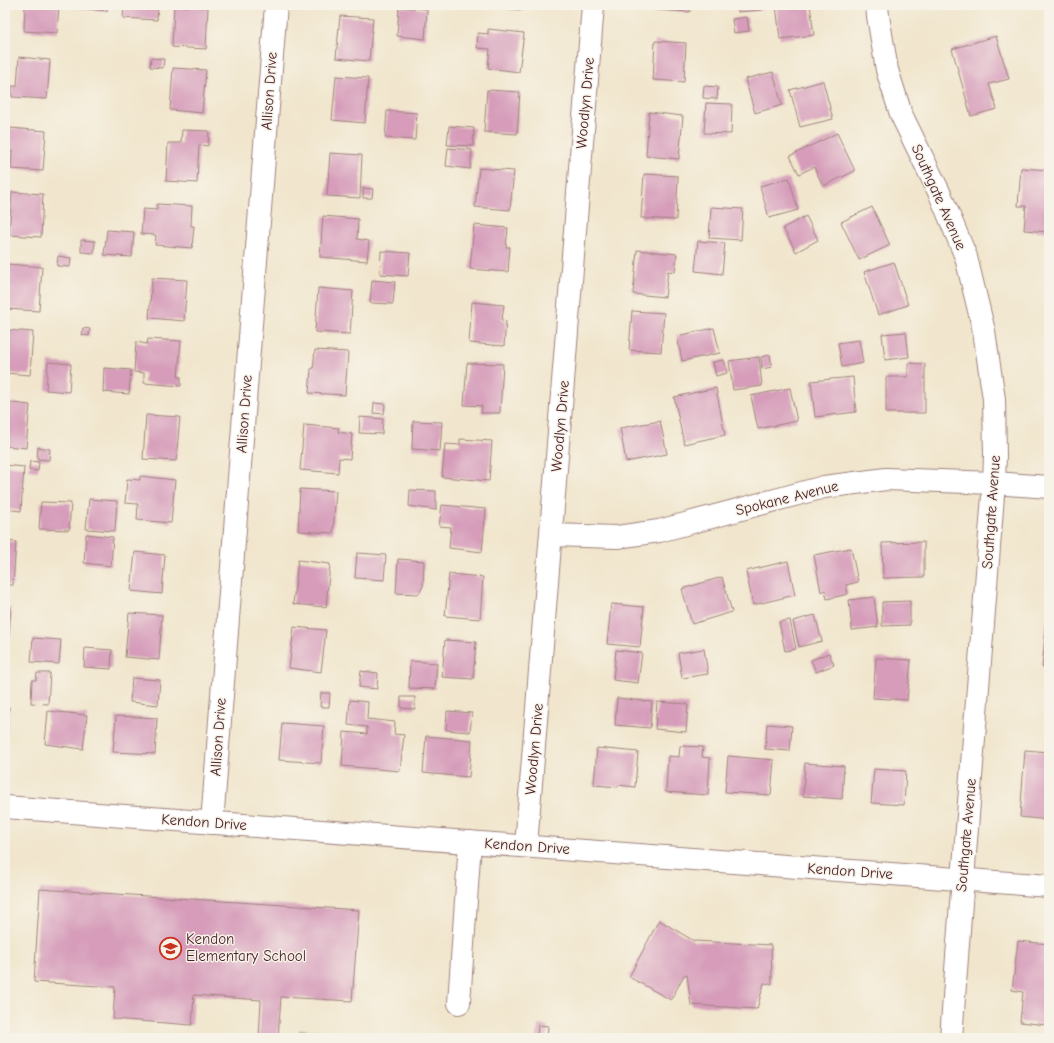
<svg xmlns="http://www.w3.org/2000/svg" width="1054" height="1043" viewBox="0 0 1054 1043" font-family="'Comic Neue',sans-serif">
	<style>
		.green { fill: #7cd59b; stroke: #637a63 }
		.building { fill: #d69cba }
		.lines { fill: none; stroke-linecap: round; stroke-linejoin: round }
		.minor-casing { stroke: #9e827c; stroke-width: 24 }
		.minor { stroke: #fff; stroke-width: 22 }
		.labels { text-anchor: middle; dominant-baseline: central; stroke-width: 3; stroke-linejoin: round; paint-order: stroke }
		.street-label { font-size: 15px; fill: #4a1f2b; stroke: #f7f3e8 }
		.poi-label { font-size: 15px; fill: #4a1f2b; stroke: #f7f3e8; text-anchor: start }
	</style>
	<rect width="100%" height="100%" fill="#f7f3e8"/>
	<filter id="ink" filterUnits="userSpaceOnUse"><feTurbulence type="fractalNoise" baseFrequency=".025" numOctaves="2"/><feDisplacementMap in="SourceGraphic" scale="8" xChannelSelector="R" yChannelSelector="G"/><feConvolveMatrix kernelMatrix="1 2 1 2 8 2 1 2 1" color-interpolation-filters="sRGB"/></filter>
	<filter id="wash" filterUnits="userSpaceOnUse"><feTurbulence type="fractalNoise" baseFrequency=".012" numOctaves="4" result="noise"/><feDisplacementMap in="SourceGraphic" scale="16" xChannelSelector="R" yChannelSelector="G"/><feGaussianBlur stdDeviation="0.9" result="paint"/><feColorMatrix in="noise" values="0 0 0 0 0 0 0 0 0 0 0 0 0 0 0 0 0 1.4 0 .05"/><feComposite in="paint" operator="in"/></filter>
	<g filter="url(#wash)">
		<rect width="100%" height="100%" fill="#f1e6cd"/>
		<path class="green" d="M300,1030L321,1031L330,1038H300Z"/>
		<g id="blocks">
			<g class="building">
				<path d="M25,5H59L57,33L24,31Z"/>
				<path d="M77,5H107V11L77,8Z"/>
				<path d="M124,5H158L157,20L123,18Z"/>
				<path d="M490,5H523V10L490,7Z"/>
				<path d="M656,5H691L690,12L655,10Z"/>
				<path d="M737,5H762V10L738,12Z"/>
				<path d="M776,5H810L814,35L780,39Z"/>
				<path d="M174,6L208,7L206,49L172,47Z"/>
				<path d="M399,7L427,9L425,39L397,36Z"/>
				<path d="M340,16L373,18L369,61L336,58Z"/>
				<path d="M747,17L749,31L734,33L732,19Z"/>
				<path d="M488,29L524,33L519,72L488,68L490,49L477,48L478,33L488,34Z"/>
				<path d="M996,36L1009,79L989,84L997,109L971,116L952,49Z"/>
				<path d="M655,41L686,43L684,82L653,80Z"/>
				<path d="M19,57L50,60L47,99L12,97V86H17Z"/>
				<path d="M151,58L164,59L163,68L150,67Z"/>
				<path d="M173,68L206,70L202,113L170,110Z"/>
				<path d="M773,72L782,105L755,113L745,79Z"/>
				<path d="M336,76L368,78L365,123L332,120Z"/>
				<path d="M823,81L833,119L800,127L790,90Z"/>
				<path d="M704,86L718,87L717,99L703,98Z"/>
				<path d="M487,90L520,92L517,134L484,132Z"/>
				<path d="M706,103L732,104L731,134L704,133Z"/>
				<path d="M387,111L417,113L415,140L385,138Z"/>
				<path d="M649,112L683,116L679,159L646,156Z"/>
				<path d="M449,126L474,128L473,146L447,145Z"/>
				<path d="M10,128L46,131L43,171L11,169L12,151H8Z"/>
				<path d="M182,130L209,131L208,146L199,145L197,183L166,181L168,143H181Z"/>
				<path d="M837,133L855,171L823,186L814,167L799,174L790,156Z"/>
				<path d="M448,148L472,150L470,169L446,166Z"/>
				<path d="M330,153L362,155L360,198L327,196Z"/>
				<path d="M479,168L514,171L510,210L475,207Z"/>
				<path d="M1021,168L1049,170V232L1024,230L1026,206H1018Z"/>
				<path d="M644,174L678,176L676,220L641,218Z"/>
				<path d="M789,178L798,210L769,218L760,186Z"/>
				<path d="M363,188L373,189L372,198H363Z"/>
				<path d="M12,192L43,194L41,237L9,235Z"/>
				<path d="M157,204L192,206L191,226H194L192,248L155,245L156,235L141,234L143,209L157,210Z"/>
				<path d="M711,207L743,209L741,240L709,238Z"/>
				<path d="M872,207L890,245L859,260L841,222Z"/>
				<path d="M323,216L358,219L357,239L369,241L367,261L320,257Z"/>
				<path d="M806,216L818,240L796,252L783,228Z"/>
				<path d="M474,225L508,228L506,247H510L508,272L470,269Z"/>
				<path d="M107,230L134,232L132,257L104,255Z"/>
				<path d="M81,240L95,241L94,253L81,252Z"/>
				<path d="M698,241L725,243L722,274L695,271Z"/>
				<path d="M637,250L677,254L675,272L668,271L665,297L633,294Z"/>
				<path d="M381,251L410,253L408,276L380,274Z"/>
				<path d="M58,256L71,258L70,267L57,266Z"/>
				<path d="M894,262L908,305L878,315L864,272Z"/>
				<path d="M8,264L42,267L39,311L5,309Z"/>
				<path d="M152,278L187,280L184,321L149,318Z"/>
				<path d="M372,280L395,282L393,304L370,303Z"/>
				<path d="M318,288L353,291L350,334L315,332Z"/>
				<path d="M472,302L504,305L502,320L506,321L504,346L469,343Z"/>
				<path d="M632,311L664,313L661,352L629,350Z"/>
				<path d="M83,328L90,329L89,336L82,335Z"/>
				<path d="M714,328L720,353L682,361L677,336Z"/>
				<path d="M5,330L33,332L30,375L5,373Z"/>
				<path d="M906,332L909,357L885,360L882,334Z"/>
				<path d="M148,339L181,341L178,377H181V386L144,383V373L134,372L136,342L147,344Z"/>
				<path d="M859,340L863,363L842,367L838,343Z"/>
				<path d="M315,350L348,352L345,395L309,393L311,369H313Z"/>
				<path d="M770,355L772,367L762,369L761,357Z"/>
				<path d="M759,357L762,386L733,390L729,361Z"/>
				<path d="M724,360L727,373L716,376L713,362Z"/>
				<path d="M48,362L71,364L69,392L46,390Z"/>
				<path d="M467,363L503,364L500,413H481L482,406L464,405Z"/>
				<path d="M908,363L925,364V413H886V377H908Z"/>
				<path d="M104,368L131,370L129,394L103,392Z"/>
				<path d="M853,377L856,412L815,417L811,381Z"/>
				<path d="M716,388L725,435L684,444L674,397Z"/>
				<path d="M790,388L797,421L758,429L751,396Z"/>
				<path d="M5,402L30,405L26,448L5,446Z"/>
				<path d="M374,403L385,404L384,414L373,413Z"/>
				<path d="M146,415L180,417L176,461L143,459Z"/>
				<path d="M360,417L383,419L382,434L359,433Z"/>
				<path d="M413,421L442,422L440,451L412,449Z"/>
				<path d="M660,421L667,454L626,462L620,428Z"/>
				<path d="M304,425L339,428L338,432L352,434L350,459L339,458L338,473L300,470Z"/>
				<path d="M460,439L492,441L489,481L442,477L445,444L460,445Z"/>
				<path d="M38,447L50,449L49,460L37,459Z"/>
				<path d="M30,461L39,462L38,471L29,470Z"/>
				<path d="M5,465L24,467L21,511L5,509Z"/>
				<path d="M140,476L175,480L171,523L137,520L138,504L125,503L127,479L140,480Z"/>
				<path d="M300,489L336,491L333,533L298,531Z"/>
				<path d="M410,490L436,491V510L409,506Z"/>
				<path d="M89,499L117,501L115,531L86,529Z"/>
				<path d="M41,502L71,503L69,530L39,529Z"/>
				<path d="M442,505L486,509L482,552L449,548L451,527L439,526Z"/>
				<path d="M86,534L113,537L111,566L84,563Z"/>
				<path d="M5,541L16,542L13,585H5Z"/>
				<path d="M924,542V577L883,578L882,543Z"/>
				<path d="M851,548L858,582L846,585L848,594L827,599L825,590L821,592L814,555Z"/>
				<path d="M135,552L165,555L162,594L131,591Z"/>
				<path d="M357,553L386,555L384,580L355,578Z"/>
				<path d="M398,559L424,561L423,586L419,594L396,593Z"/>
				<path d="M298,560L330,564L326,607L293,604Z"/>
				<path d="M788,561L795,595L753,605L746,571Z"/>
				<path d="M449,574L483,577L480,619L445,616Z"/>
				<path d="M722,577L732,612L692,624L682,589Z"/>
				<path d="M874,597L878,627L852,630L849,600Z"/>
				<path d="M910,601V625L882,626V602Z"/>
				<path d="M611,604L644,607L640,647L607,644Z"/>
				<path d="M5,608H11L8,648H5Z"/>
				<path d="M129,613L162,615L159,660L125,657Z"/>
				<path d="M815,615L822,641L799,647L793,621Z"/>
				<path d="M1047,619H1049V667H1042Z"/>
				<path d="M790,620L796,649L785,651L779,622Z"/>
				<path d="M294,627L326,630L321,672L289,668Z"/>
				<path d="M33,638L61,640L59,664L31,662Z"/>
				<path d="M445,640L476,642L473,679L442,677Z"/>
				<path d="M85,648L112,650L111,669L84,667Z"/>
				<path d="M704,649L708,674L682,678L678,653Z"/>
				<path d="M616,650L642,653L638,683L613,680Z"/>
				<path d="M829,653L834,665L816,672L811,660Z"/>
				<path d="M876,658L911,660L907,700L873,698Z"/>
				<path d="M410,661L437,663L435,689L409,688Z"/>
				<path d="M361,671L378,673L377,689L359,687Z"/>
				<path d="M37,673H50L48,704L31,703L32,680H36Z"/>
				<path d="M132,678L160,680L158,705L130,702Z"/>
				<path d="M321,693H330L329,707H320Z"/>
				<path d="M401,697H415V709L401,708Z"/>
				<path d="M617,698L652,702L650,728L615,725Z"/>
				<path d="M350,700L368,702L367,719L395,722L394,734L404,735L400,771L342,766L344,732L367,734V727L348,725Z"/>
				<path d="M657,702L688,704L686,732L655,729Z"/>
				<path d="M5,707H9L6,739H5Z"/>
				<path d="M48,711L87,715L83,749L45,744Z"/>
				<path d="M447,711L472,713L470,732L446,730Z"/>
				<path d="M116,716L157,718L155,754L113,752Z"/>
				<path d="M282,723L324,726L321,763L279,760Z"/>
				<path d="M767,724L792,726L790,751L765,749Z"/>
				<path d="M426,736L472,740L469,777L423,773Z"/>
				<path d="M680,746L703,747L702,757L710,758L708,795L666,792L668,756L679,757Z"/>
				<path d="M597,748L638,752L635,787L618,785V787L594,785Z"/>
				<path d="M1025,750L1049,752V820L1020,817Z"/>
				<path d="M728,756L774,760L771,795L725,792Z"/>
				<path d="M805,763L844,766L842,799L803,796Z"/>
				<path d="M874,769L906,771L904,805L871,803Z"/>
				<path d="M40,889L359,910L352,1001L281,997L278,1038H259L261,1000L194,995L192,1025L113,1019L115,987L34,982Z"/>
				<path d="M659,920L694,941L771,945L772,984L764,983L757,1009L691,1005L687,975H684L671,1000L629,977Z"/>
				<path d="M1018,941L1049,944V976L1047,999H1049V1004L1047,1025L1020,1022L1023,992L1012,990Z"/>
				<path d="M538,1025L548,1026L547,1038H537Z"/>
			</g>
		</g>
	</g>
	<g filter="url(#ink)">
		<use href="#blocks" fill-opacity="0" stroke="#9e827c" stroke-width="1"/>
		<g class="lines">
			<defs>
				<g id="minor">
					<path d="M877,5L878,16L887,70L901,114L940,194L966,257L984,331L994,399L995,456L994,483L963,879L961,903L951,1038"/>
					<path d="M551,535L617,537L659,531L824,487L886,479L994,483L1049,487"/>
					<path d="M5,807L1049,886"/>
					<path d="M212,823L276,5"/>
					<path d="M526,846L593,5"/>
					<path d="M459,1003L470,842"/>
				</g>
			</defs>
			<use href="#minor" class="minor-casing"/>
			<use href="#minor" class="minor"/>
		</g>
	</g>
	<defs>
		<symbol id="school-ring" viewBox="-11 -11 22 22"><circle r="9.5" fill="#f7f3e8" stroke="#c8321e" stroke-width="1.5"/><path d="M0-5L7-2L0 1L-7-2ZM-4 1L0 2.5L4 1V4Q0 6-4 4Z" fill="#c8321e"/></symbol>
	</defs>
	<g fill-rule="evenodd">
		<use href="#school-ring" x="158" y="936" width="25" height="25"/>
	</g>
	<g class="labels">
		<g class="street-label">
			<text transform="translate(269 91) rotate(-86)">Allison Drive</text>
			<text transform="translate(585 103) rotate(-85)">Woodlyn Drive</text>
			<text transform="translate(939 197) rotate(66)">Southgate Avenue</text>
			<text transform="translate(244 414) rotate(-86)">Allison Drive</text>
			<text transform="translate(560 426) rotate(-85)">Woodlyn Drive</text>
			<text transform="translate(787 498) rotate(-14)">Spokane Avenue</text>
			<text transform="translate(991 512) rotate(-86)">Southgate Avenue</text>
			<text transform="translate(218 737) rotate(-86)">Allison Drive</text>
			<text transform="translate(534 749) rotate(-85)">Woodlyn Drive</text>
			<text transform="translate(204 822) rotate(4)">Kendon Drive</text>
			<text transform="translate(966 835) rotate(-85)">Southgate Avenue</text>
			<text transform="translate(527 846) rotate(4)">Kendon Drive</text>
			<text transform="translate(850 871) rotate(4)">Kendon Drive</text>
		</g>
		<g class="poi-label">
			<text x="186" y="939">Kendon<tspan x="186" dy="17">Elementary School</tspan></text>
		</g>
	</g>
	<rect width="1054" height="1043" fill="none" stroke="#f7f3e8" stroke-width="20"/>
</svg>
